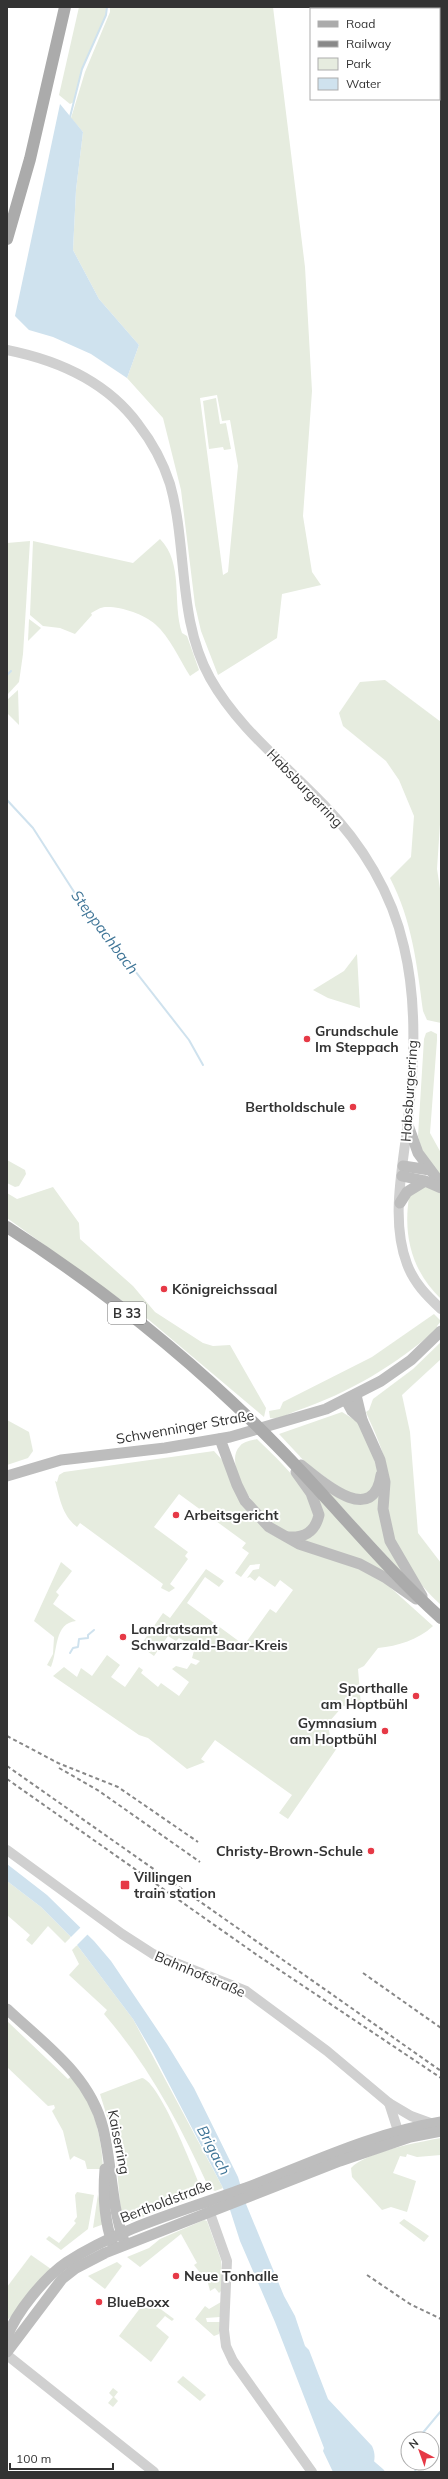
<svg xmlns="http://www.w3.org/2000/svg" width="448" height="2479" viewBox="0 0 448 2479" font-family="Mulish,sans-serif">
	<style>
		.green { fill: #e6ecdf; fill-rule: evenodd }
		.water { fill: #cfe2ee }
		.pier { fill: #fff }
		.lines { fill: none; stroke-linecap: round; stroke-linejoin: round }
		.stream { stroke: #cfe2ee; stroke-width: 2 }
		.canal { stroke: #cfe2ee; stroke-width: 7 }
		.tertiary { stroke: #d0d0d0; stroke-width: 10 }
		.secondary { stroke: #bdbdbd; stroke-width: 11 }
		.primary { stroke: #ababab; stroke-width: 12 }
		.rail { stroke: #888; stroke-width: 2; stroke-dasharray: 4 3; stroke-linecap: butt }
		.poi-dot { fill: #e63946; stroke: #fff; stroke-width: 1.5 }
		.labels { text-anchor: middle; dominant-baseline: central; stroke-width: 4; stroke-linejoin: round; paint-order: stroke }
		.shield { fill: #fff; stroke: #707070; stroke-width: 1 }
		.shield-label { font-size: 13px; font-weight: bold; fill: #333 }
		.street-label { font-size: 14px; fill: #333; stroke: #fff }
		.poi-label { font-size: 14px; font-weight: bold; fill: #333; stroke: #fff; text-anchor: start }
		.water-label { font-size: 15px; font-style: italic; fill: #3f7597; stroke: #fff }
	</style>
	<rect width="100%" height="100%" fill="#fff"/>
	<g class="green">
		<path d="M79,7H107L106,15L82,69L74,102L70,104L59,95Z"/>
		<path d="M110,7H273L305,267L312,391L303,516L312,572L321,585L282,594L277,638L218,675L201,631L195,605L181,490L163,418L127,378L139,345L99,299L73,250L76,190L83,132L71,118L85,72L110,12ZM217,395L222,421L230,420L238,466L228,572L223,575L200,398Z"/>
		<path d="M216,398L220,424L226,423L231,449L224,450L223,447L209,449L203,401Z"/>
		<path d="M160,539C184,563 172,603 182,633L187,636L199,670L190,676C179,659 170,637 155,624C144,614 120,606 105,607C101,607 95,611 91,613L92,615L75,634L60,628L43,626L30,615L33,541L133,563Z"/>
		<path d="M30,541L23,654L19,682L7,695V543Z"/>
		<path d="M29,619L41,628L28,641Z"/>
		<path d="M385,680L441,722V809L437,869L441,895V1023L427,1020L423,1011C417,965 412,920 390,878L411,857L414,816L399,780L386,761L343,726L339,713L360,682Z"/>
		<path d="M18,690L19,725L7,713V700Z"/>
		<path d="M357,954L360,1008L328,998L313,990L344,971Z"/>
		<path d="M431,1031L437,1034V1040L430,1133L441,1153V1177L422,1151L418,1136L424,1039L426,1033Z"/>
		<path d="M7,1160L25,1170L26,1174L19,1186L15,1187L7,1183Z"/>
		<path d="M422,1186L436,1188L441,1195V1299C412,1271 403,1237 409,1197Z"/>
		<path d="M53,1187L79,1223L80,1239L133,1286L155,1312L203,1343L213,1346L230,1345L266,1408L264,1417L149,1320L7,1218V1193L17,1199Z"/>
		<path d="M434,1314L441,1321L437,1326L438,1328C396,1365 349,1393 296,1411C288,1414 278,1420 270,1418L269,1411L280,1409L283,1402L372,1357Z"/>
		<path d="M441,1342V1359L402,1395L410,1432L418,1533L441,1563V1605C418,1584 394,1552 389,1520C387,1504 389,1488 387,1472C384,1450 374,1431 366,1412L369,1410L373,1399L413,1369Z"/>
		<path d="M342,1412L358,1422L367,1436L378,1472L375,1486L364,1496L350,1495L307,1464L279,1434Z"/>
		<path d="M7,1420L29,1432L33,1451L28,1458L7,1465Z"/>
		<path d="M257,1439C271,1453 324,1500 313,1522C311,1526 305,1530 302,1533C297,1533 291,1534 286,1532C265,1527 220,1465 240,1446C244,1441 251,1441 257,1439Z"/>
		<path d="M214,1451L223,1461L241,1503L267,1532L296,1547L340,1560L382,1580L433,1626C418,1640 398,1646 378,1648L364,1666L358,1669L361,1705L343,1706L328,1723L331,1744L337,1748L288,1819L279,1813L292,1795L215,1740L201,1759L205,1762L187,1769L148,1738L139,1735L53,1676L64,1667L77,1677L81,1668L92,1676L107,1655L120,1665L111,1677L125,1687L139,1667L143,1670L141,1673L158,1687L161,1683L179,1696L189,1682L172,1669L176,1666L187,1669L191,1663L196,1665L200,1661L192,1658L195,1647L179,1638L176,1641L168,1636L154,1656L140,1646L163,1613L170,1618L206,1569L224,1581L219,1587L205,1577L187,1603L244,1645L270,1609L276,1613L293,1590L280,1580L275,1587L259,1576L255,1581L250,1577L247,1578L253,1570L259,1569L260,1564L250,1565L241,1577L235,1573L249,1553L242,1548L246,1543L179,1494L154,1527L188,1552L185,1556L188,1559L170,1584L175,1588L169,1592L161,1588L163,1584L80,1523L77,1527C62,1515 60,1499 55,1481L57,1482L59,1475L64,1472Z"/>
		<path d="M327,1491L336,1497L380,1491L388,1546L405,1576Z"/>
		<path d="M315,1493L394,1579L301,1541L317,1531Z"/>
		<path d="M61,1562L72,1571L56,1592L59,1595L53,1604L76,1621C54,1623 58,1651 51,1667L47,1665L53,1654L54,1637L34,1621Z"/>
		<path d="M7,1881L41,1907L71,1937L65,1943L48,1926L32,1945L26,1940L30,1935L7,1915Z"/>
		<path d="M77,1945L133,2019L223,2188L215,2191L209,2188C180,2125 149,2066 104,2014L107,2010L69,1975L79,1964L72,1950Z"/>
		<path d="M7,2021L68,2079L73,2075C93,2102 102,2136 103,2169H87L85,2161L74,2156L70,2160L63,2131L52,2111L55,2108L54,2105L48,2106L7,2067Z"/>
		<path d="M142,2078C160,2082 193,2169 201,2188L200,2195L132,2221L125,2219L121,2212L114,2139L100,2094Z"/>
		<path d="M441,2138V2155L417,2157L407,2154L406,2157L400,2156L393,2173L416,2181L407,2212L391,2207L382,2210L352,2177L351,2168C366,2152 418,2142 441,2138Z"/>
		<path d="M77,2192L94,2195L88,2229L61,2250L46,2239L49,2236L59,2243L76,2223L74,2221L77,2217L75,2195Z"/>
		<path d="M98,2194L104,2224L93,2228Z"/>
		<path d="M404,2219L429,2236L424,2242L399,2223Z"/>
		<path d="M204,2220L207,2221L221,2260L223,2289L219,2293L215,2288L210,2291L208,2283L194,2265L197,2263L181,2234L140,2267L127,2257L149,2248L160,2239Z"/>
		<path d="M31,2255L51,2269L18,2311L7,2320V2287Z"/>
		<path d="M117,2262L122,2266L105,2289L88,2276Z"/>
		<path d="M147,2299L174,2319L172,2321L165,2316L156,2326L169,2337L151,2362L119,2336Z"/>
		<path d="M221,2302L220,2317L206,2318L207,2322H220L219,2334L214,2336L195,2319L205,2306L209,2309Z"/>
		<path d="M183,2376L206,2395L200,2401L177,2382Z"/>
		<path d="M113,2388L118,2392L114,2397L118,2401L113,2407L108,2403L113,2397L109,2393Z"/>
	</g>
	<g class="water">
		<path d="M60,104L83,132L76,190L73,250L99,299L139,345L127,378L91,354L53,337L29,330L15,316Z"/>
		<path d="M7,1864L47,1895L94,1941L111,1961L167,2044L194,2088L238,2177L246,2204L284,2296L295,2316L305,2346L309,2350L328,2399L372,2446C378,2459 371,2463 375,2472H333L323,2451L324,2448L275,2322L240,2241L223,2188L153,2053L133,2019L71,1937L41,1907L7,1881Z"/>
	</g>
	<path class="pier" d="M82,1926L89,1933L76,1946L70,1938Z"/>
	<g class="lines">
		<g class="stream">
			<path d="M70,117L82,69L106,15L107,7"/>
			<path d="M7,675L11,671"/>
			<path d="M7,800L33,828L78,898L189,1040L203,1065"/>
			<path d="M70,1653L73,1648L78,1647L79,1639L88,1638V1635L94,1630"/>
			<path d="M421,2435L441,2411"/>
			<path d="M415,2472L416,2468"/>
		</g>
		<path class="canal" d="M367,2460L381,2472"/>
		<g class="tertiary">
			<path d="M7,350C57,360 107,382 138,424C152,442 163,462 170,484C188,548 177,618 210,678C238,728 285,764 324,805C362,844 392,893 404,947C418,1005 414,1069 407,1129C402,1171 391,1222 407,1264C414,1283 427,1296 441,1309"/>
			<path d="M7,1850L122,1934L153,1954L246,1991L327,2051L389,2103L411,2116L433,2124"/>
			<path d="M389,2103L401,2140"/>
			<path d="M207,2205L227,2261L224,2330L226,2346L233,2361L312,2472"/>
			<path d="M7,2355L154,2472"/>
		</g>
		<g class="secondary">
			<path d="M408,1125L418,1153L441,1184"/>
			<path d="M403,1166L430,1170"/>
			<path d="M402,1176L425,1181L441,1188"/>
			<path d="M400,1203L407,1192L425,1181"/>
			<path d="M356,1395L362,1420L380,1460L385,1482L383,1509L390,1541L422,1596"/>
			<path d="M346,1400L352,1411L362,1420"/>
			<path d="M220,1439L237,1485L245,1501L269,1527L299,1544L360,1564L386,1578L416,1599"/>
			<path d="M301,1465C321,1481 373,1528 381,1475"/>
			<path d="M7,1476L61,1460L165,1448L230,1437L326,1409L381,1381L411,1360L441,1331"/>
			<path d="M288,1537C305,1538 315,1532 319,1515L311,1493L296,1472"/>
			<path d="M7,2009C44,2044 90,2075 103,2128C112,2165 111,2204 124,2241"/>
			<path d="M105,2169C103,2194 104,2221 113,2245"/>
			<path d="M7,2337C16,2312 45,2277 67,2262C121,2227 186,2210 246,2188C309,2164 373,2133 441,2122"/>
			<path d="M7,2352L62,2279L76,2268L105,2253L340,2161L410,2137L441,2131"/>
		</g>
		<g class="primary">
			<path d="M7,239L30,159L65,7"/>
			<path d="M7,1227C105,1290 197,1364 279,1448C334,1504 383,1566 441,1618"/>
		</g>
		<g class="rail">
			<path d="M7,1736L58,1763L118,1787L198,1842"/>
			<path d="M7,1766L441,2071"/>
			<path d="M59,1768L99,1791L200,1862"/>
			<path d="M7,1779L257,1955L441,2078"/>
			<path d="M363,1973L441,2028"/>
			<path d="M367,2275L410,2304L441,2319"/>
		</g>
	</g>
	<g class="poi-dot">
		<circle cx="307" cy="1039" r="4"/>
		<circle cx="353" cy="1107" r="4"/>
		<circle cx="164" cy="1289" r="4"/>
		<circle cx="176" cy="1515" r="4"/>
		<circle cx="123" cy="1637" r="4"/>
		<circle cx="416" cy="1696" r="4"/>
		<circle cx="385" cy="1731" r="4"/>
		<circle cx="371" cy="1851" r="4"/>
		<rect x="120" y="1880" width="10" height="10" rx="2"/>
		<circle cx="176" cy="2276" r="4"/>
		<circle cx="99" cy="2302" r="4"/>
	</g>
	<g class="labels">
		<rect class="shield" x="108" y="1302" width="38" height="22" rx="3"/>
		<g class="shield-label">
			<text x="127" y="1313">B 33</text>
		</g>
		<g class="street-label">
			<text transform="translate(305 788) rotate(46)">Habsburgerring</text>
			<text transform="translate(409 1091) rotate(-86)">Habsburgerring</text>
			<text transform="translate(185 1427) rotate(-10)">Schwenninger Straße</text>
			<text transform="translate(200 1974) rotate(23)">Bahnhofstraße</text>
			<text transform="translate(119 2142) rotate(79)">Kaiserring</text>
			<text transform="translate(166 2201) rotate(-21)">Bertholdstraße</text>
		</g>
		<g class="poi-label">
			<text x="315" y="1031">Grundschule<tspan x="315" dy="16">Im Steppach</tspan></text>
			<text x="345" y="1107" text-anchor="end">Bertholdschule</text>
			<text x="172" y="1289">Königreichssaal</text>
			<text x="184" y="1515">Arbeitsgericht</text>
			<text x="131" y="1629">Landratsamt<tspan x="131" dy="16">Schwarzald-Baar-Kreis</tspan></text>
			<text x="408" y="1688" text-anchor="end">Sporthalle<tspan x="408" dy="16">am Hoptbühl</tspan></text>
			<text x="377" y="1723" text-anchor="end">Gymnasium<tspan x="377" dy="16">am Hoptbühl</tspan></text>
			<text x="363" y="1851" text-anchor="end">Christy-Brown-Schule</text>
			<text x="134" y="1877">Villingen<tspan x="134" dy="16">train station</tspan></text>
			<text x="184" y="2276">Neue Tonhalle</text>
			<text x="107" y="2302">BlueBoxx</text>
		</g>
		<g class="water-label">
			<text transform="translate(105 932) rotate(53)">Steppachbach</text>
			<text transform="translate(214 2150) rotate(62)">Brigach</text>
		</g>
	</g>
	<rect width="448" height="2479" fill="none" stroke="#333333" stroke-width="16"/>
	<rect x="310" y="8" width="130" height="92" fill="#ffffff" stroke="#adadad"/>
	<rect x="318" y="21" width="20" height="6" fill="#ababab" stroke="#adadad"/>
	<text x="346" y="28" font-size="12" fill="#333333">Road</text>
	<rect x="318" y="41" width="20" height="6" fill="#888888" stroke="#adadad"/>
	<text x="346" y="48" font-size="12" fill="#333333">Railway</text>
	<rect x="318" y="58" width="20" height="12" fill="#e6ecdf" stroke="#adadad"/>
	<text x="346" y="68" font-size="12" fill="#333333">Park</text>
	<rect x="318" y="78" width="20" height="12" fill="#cfe2ee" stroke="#adadad"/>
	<text x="346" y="88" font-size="12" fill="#333333">Water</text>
	<g transform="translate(420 2451) rotate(319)"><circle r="19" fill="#ffffff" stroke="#adadad"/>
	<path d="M0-3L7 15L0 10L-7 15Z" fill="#e63946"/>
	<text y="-6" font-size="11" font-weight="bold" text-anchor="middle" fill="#333333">N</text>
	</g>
	<path d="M10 2463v6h103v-6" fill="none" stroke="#333333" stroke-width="2"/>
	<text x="16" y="2463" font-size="12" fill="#333333" stroke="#ffffff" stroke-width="3" paint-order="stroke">100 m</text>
</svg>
